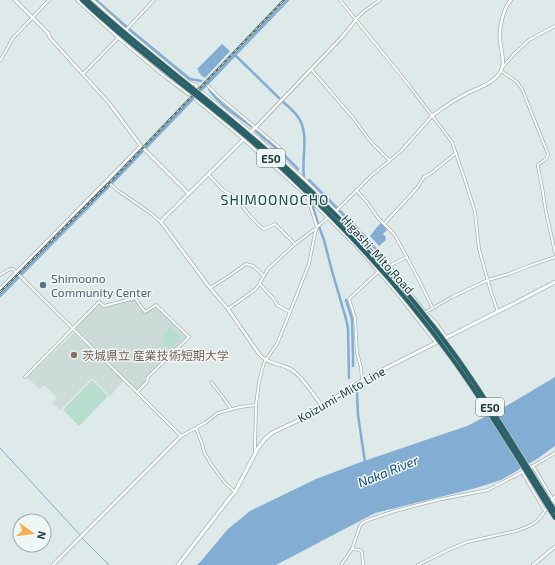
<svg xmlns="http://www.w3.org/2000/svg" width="555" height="565" viewBox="0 0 555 565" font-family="'Exo 2','Noto Sans JP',sans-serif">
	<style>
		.built { fill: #ccdad8 }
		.green { fill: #b6ddcd }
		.water { fill: #83add3 }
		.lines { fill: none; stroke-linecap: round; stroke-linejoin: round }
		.stream { stroke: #83add3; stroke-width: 1 }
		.canal { stroke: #83add3; stroke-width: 2.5 }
		.minor-casing { stroke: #a1b1b1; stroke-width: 3.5 }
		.tertiary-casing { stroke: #a1b1b1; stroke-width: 4 }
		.secondary-casing { stroke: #9db7b5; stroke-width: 4.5 }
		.minor { stroke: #fff; stroke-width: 2 }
		.tertiary { stroke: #fff; stroke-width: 2.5 }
		.secondary { stroke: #fff; stroke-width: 3 }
		.rail-casing { stroke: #597577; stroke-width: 2.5 }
		.rail { stroke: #eef7f5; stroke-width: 1; stroke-dasharray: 3; stroke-linecap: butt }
		.motorway-bridge-casing { stroke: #bcc4c4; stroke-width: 5.5; stroke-linecap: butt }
		.motorway-bridge { stroke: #2a6168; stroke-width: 4 }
		.service-dot { fill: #5c6f8a; stroke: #eef7f5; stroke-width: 1.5 }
		.education-dot { fill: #8d6e63; stroke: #eef7f5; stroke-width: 1.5 }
		.labels { text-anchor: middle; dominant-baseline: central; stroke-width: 3; stroke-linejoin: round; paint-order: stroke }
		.shield { fill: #eef7f5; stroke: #5d7273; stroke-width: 1 }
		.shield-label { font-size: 11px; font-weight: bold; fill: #1f393b }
		.street-label { font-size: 12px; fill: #1f393b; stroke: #eef7f5 }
		.service-label { font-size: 12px; fill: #4e5e75; stroke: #eef7f5; text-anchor: start }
		.education-label { font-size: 12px; fill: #785e54; stroke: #eef7f5; text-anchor: start }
		.water-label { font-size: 13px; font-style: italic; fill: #174978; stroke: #eef7f5 }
		.quarter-label { font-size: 14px; letter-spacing: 1px; fill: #1a494d; stroke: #eef7f5 }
	</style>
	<rect width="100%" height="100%" fill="#deeae9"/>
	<g class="built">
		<path d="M134,299L144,313L155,307H157L186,337L147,377L145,382L137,390H136L75,330L76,328L99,304H100L104,308Z"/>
		<path d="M74,333L124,381L110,396L92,378L60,410L52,403L57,398L44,385L39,389L27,377Z"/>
	</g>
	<g class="green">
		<path d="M170,327L180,336V340L171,349L165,345L162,338L166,331Z"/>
		<path d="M92,380L108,396L79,426L63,410Z"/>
	</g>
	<g class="water">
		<path d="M222,44L230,51L205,78L201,75L200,76L201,74L198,72L199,71L197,69Z"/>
		<path d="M381,223L387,230L383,234L385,236L386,235L385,236L386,238L385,239L386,240L379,246L370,236L377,227Z"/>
		<path d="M555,377V446L537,459L501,480L476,488L375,513L276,565H197L202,560L228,529L250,511L316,479L361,462L467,426L508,405Z"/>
	</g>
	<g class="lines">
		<g class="stream">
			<path d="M0,448L81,536"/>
			<path d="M82,538L109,565"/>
		</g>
		<g class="canal">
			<path d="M96,0L129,29L185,75L190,79L201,81"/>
			<path d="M235,55L279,98"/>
			<path d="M209,89C217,103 238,116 251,126"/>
			<path d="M282,101C288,106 294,111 298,117C310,134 301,158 304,177"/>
			<path d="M256,131L266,140"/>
			<path d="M268,141L276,148"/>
			<path d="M280,151L298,169"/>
			<path d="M309,180L337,208"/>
			<path d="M310,197L318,224L324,240L332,271L346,319L348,328L349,378"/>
			<path d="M340,211L358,229"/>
			<path d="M360,232L366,237"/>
			<path d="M368,240L383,257V259"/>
			<path d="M0,296L111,184L288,0"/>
			<path d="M346,300L352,319L353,357"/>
			<path d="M353,359V366"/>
			<path d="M357,393L358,415L365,462"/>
		</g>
		<defs>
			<g id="minor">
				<path d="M77,0L123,42L164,76L188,94L191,93"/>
				<path d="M93,0L126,30L190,83L197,85L196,88L194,90"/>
				<path d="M340,0L408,84L452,142L464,177L475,212L479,249L491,292L498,312"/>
				<path d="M356,19L363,12L380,0"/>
				<path d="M126,30L154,0"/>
				<path d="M0,61L13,38L49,0"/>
				<path d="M502,68L514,54L529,40L555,26"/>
				<path d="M311,69L354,119L370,141L389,160"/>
				<path d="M501,71L517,82L522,89L548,154C547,161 542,161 538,165V167L542,187L546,212L555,252"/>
				<path d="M83,74L118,38"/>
				<path d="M208,86L219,97L280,148"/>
				<path d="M202,92L251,132L275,153L305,180L336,211L364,240L381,259L389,266L425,312L436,323L447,338"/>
				<path d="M195,99L243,139L307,196L317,227"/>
				<path d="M208,174L223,190L234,196L250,216L262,228L264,229L275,224L295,244"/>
				<path d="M107,181L117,190L149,212L161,222"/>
				<path d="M356,190L367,202L378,218L393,233L397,239L420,282L432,307"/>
				<path d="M318,204L316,206L357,247L396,292L436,343"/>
				<path d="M334,213L371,176L401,151L432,116"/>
				<path d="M384,224L417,188L424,177L430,174L456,153"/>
				<path d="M385,268L407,257"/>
				<path d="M0,275L10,269H13L181,436L205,423L218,413L240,407L256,405"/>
				<path d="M260,284L273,298L277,305L290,312"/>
				<path d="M210,288L232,274L246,264L253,266L264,276"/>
				<path d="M228,309L256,289L268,269L295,244L315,229"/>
				<path d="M426,312L452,297L488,280L509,274L529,266L555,257"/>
				<path d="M25,377L99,302L104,306L135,298L145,312L156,305L189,337L148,377L147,382L137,392"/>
				<path d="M362,381L361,367L357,353L355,318L349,299L379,271"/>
				<path d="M211,382L223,397L231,409"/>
				<path d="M196,428L202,444L204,452L211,464L225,483L235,492"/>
				<path d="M255,451V446L256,405L259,382L263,366L265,361L277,344L290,312L309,264L315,233L317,227L330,216"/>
				<path d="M533,466L555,503"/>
				<path d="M528,469L555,453"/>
				<path d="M522,472L545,511"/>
				<path d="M550,503L555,496"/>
				<path d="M352,549L360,550L362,552L363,565"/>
				<path d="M341,565L352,549L360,526L362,523L371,519L395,511L437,500L488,490L524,471"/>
				<path d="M418,565L446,551L467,542L516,531C534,525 539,522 548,506"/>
			</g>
			<g id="tertiary">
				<path d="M15,0L48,33L50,38L109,103L141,146L189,194"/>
				<path d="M432,116L436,113C444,107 453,101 462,96C474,89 491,85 499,74C507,64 500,49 500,38C499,27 504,7 511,0"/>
				<path d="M0,289L141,146"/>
				<path d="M322,406C314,396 303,377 292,370C281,363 269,365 259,354L228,309L210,288L161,222L164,218L256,127L342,37L356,20"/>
				<path d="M53,565L181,436"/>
				<path d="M533,565L555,547"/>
			</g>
			<path id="secondary" d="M178,565L229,499L235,492L258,448L265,439L272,433L301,419L362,381L390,366L515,303L555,282"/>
		</defs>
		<use href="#minor" class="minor-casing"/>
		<use href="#tertiary" class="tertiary-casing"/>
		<use href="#secondary" class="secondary-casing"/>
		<use href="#minor" class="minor"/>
		<use href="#tertiary" class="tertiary"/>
		<use href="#secondary" class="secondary"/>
		<defs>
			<path id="rail" d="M0,292L110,182L284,0"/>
		</defs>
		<use href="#rail" class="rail-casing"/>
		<use href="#rail" class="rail"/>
		<defs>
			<g id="motorway-bridge">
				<path d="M82,0C148,63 225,113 291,177C349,232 404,292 451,357C489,409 521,464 555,518"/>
				<path d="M87,0C153,60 226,111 291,172C351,227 407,289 455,355C491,405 522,459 555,511"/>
			</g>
		</defs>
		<use href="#motorway-bridge" class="motorway-bridge-casing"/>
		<use href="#motorway-bridge" class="motorway-bridge"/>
	</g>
	<circle class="service-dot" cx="43" cy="285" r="4"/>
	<circle class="education-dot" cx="74" cy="355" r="4"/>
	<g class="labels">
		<g class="shield">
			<rect x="257" y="149" width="28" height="18" rx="3"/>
			<rect x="476" y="398" width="28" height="18" rx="3"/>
		</g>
		<g class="shield-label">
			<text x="271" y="158">E50</text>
			<text x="490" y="407">E50</text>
		</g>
		<g class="street-label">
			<text transform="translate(378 254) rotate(48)">Higashi-Mito Road</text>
			<text transform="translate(341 394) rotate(-30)">Koizumi-Mito Line</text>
		</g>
		<g class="service-label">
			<text x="51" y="278">Shimoono<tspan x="51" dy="14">Community Center</tspan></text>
		</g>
		<g class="education-label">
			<text x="82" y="355">茨城県立 産業技術短期大学</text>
		</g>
		<g class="water-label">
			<text transform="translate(388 471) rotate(-22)">Naka River</text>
		</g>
		<g class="quarter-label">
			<text x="275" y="199">SHIMOONOCHO</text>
		</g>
	</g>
	<g transform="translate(32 533) rotate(104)"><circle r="19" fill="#eef7f5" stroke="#9babab"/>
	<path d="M0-3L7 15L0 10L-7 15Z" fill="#f7ae4f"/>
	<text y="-6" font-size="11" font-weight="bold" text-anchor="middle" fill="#1f393b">N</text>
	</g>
</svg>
